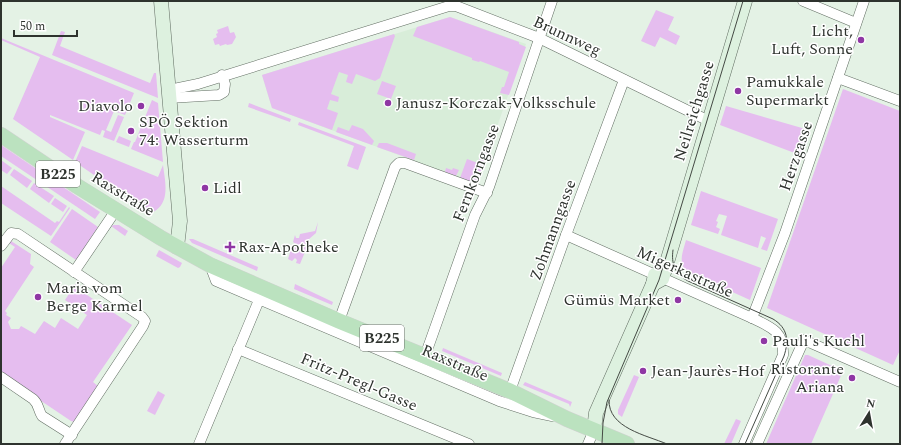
<svg xmlns="http://www.w3.org/2000/svg" width="901" height="445" viewBox="0 0 901 445" font-family="Spectral,serif">
	<style>
		.built { fill: #d8edd9 }
		.green { fill: #e5bdef }
		.lines { fill: none; stroke-linecap: round; stroke-linejoin: round }
		.street-casing { stroke: #626e63; stroke-width: 11 }
		.secondary-casing { stroke: #626e63; stroke-width: 15 }
		.primary-casing { stroke: #d1d2d1; stroke-width: 16 }
		.street { stroke: #fff; stroke-width: 10 }
		.secondary { stroke: #ddf1df; stroke-width: 14 }
		.primary { stroke: #bbe2bf; stroke-width: 15 }
		.tram { stroke: #444a44; stroke-width: 1 }
		.poi-dot { fill: #8f37a4; stroke: #fff; stroke-width: 1.5 }
		.labels { text-anchor: middle; dominant-baseline: central; stroke-width: 3; stroke-linejoin: round; paint-order: stroke }
		.shield { fill: #fff; stroke: #6d706d; stroke-width: 1 }
		.shield-label { font-size: 15px; font-weight: bold; fill: #2e332e }
		.poi-label { font-size: 16px; fill: #2e332e; stroke: #fff; text-anchor: start }
		.street-label { font-size: 16px; fill: #2e332e; stroke: #fff }
	</style>
	<rect width="100%" height="100%" fill="#e4f2e5"/>
	<path class="built" d="M450,17L526,44L477,184L272,108L262,75Z"/>
	<g class="green">
		<path d="M656,10L674,17L668,30L680,36L676,45L660,37L655,47L641,41Z"/>
		<path d="M450,17L519,42V44L526,47L509,95L500,93L502,87H504L509,72L480,61L479,62L472,60V58L413,36L417,27Z"/>
		<path d="M228,26L230,33L234,32L236,37L232,44L227,45L226,44L220,46L219,44L215,45L213,39L217,37L216,34L218,33L217,30Z"/>
		<path d="M61,31L65,32L60,46L150,83L154,73H156L158,98L52,55Z"/>
		<path d="M394,34L395,36L380,78L375,81L356,74L352,84L346,82L348,75L339,72L331,94L339,97L338,102L330,100L327,109L338,113L332,130L272,108L262,75Z"/>
		<path d="M1,38L134,93L125,115L114,111L106,130L111,132L118,115L124,117L114,141L103,137L105,131L102,130L100,135L50,115V117L85,132L73,160L13,119L40,57L1,40Z"/>
		<path d="M382,81L396,86L391,99L377,94Z"/>
		<path d="M843,89L900,111V350L893,365L767,308Z"/>
		<path d="M152,100L158,103L163,162L131,149L134,142H135Z"/>
		<path d="M249,103L291,119L290,122L248,107Z"/>
		<path d="M726,106L809,130L800,155L720,125Z"/>
		<path d="M299,122L366,147L358,170L347,166L354,146L298,125Z"/>
		<path d="M352,125L363,129L374,141L372,145L336,132L338,127L349,131Z"/>
		<path d="M119,136L131,141L129,147L116,142Z"/>
		<path d="M379,143H387L416,154L414,160L377,147Z"/>
		<path d="M1,145L100,212L95,219L1,156Z"/>
		<path d="M82,146L158,177L163,165C165,181 171,203 153,212L125,193L119,192L75,162Z"/>
		<path d="M482,151L488,154L477,184L460,178L467,159L478,163Z"/>
		<path d="M1,160L12,168L7,174L1,170Z"/>
		<path d="M446,168L452,170L453,168L459,170L456,176L445,172Z"/>
		<path d="M14,169L32,181L27,188L10,175Z"/>
		<path d="M34,183L54,196L49,203L30,189Z"/>
		<path d="M1,186L55,223L57,221L59,222L69,207L70,208L51,236L1,203Z"/>
		<path d="M701,191L778,219L767,251L761,249L766,238L761,236L758,248L721,235L727,216L719,214L716,221L718,222L716,227L720,229L718,234L691,225Z"/>
		<path d="M55,198L67,206L63,212L51,204Z"/>
		<path d="M72,209L98,227L76,260L50,242Z"/>
		<path d="M318,222L316,233L309,239L305,240L307,247L300,264L296,263L297,260L295,258L292,261L288,259L292,246H295L296,244L293,242L295,235L296,238H299L300,234L315,231Z"/>
		<path d="M114,225H119L128,231L125,236L111,226Z"/>
		<path d="M189,239H193L258,267L257,271L192,243Z"/>
		<path d="M686,240L761,268L750,300L686,271C678,261 683,252 686,240Z"/>
		<path d="M11,241L31,254L30,264L34,267L5,311L7,313L6,315L11,318L8,322L11,329H19L21,326L35,334L44,321L55,328L61,318L78,329L87,315L65,300L77,282L75,287L132,325L93,382L99,387L74,422L71,421L1,374V268L15,247L9,243Z"/>
		<path d="M159,250L182,263L180,267L178,268L156,256Z"/>
		<path d="M295,284L333,302L332,305L294,289Z"/>
		<path d="M443,348L502,373L501,376L442,351Z"/>
		<path d="M805,355H808L843,371L811,444H766Z"/>
		<path d="M634,375L639,377L622,417L618,414V410Z"/>
		<path d="M525,382L572,402L570,407L569,404L523,385Z"/>
		<path d="M158,391L165,395L155,415L147,411Z"/>
		<path d="M736,419L741,421L731,444H724Z"/>
	</g>
	<g class="lines">
		<defs>
			<g id="street">
				<path d="M803,1L856,23"/>
				<path d="M838,78L900,101"/>
				<path d="M169,90L198,84L449,6H456L539,38L709,121"/>
				<path d="M169,98L219,95L224,92L225,84L222,75"/>
				<path d="M566,235L752,318C771,327 784,331 783,355L744,444"/>
				<path d="M1,246L11,233L18,234L142,317L145,321L143,326L65,444"/>
				<path d="M210,265L216,281L499,401L533,412L552,416"/>
				<path d="M74,272L116,210"/>
				<path d="M752,318L785,233L864,1"/>
				<path d="M339,321L395,167L399,163H405L487,193"/>
				<path d="M238,349L469,444"/>
				<path d="M425,356L475,215L489,187L552,1"/>
				<path d="M1,377L33,399C39,404 38,410 42,416L72,435"/>
				<path d="M510,391L566,235L624,80"/>
				<path d="M199,444L259,300"/>
				<path d="M588,444L594,430"/>
				<path d="M757,444L804,340L900,382"/>
			</g>
			<g id="secondary">
				<path d="M161,1L180,221L177,247"/>
				<path d="M653,284L662,279L745,1"/>
				<path d="M594,430L596,413L653,284L655,275"/>
			</g>
			<path id="primary" d="M1,135L77,186L161,238L210,265L339,321L510,391L567,419L627,444"/>
		</defs>
		<use href="#street" class="street-casing"/>
		<use href="#secondary" class="secondary-casing"/>
		<use href="#primary" class="primary-casing"/>
		<use href="#street" class="street"/>
		<use href="#secondary" class="secondary"/>
		<use href="#primary" class="primary"/>
		<g class="tram">
			<path d="M673,250C671,264 675,274 688,281L773,319C788,328 789,341 784,356L745,444"/>
			<path d="M609,400C608,428 646,435 667,444"/>
			<path d="M602,444L603,423L607,402L659,280L743,1"/>
		</g>
	</g>
	<g class="poi-dot">
		<circle cx="861" cy="40" r="4"/>
		<circle cx="738" cy="91" r="4"/>
		<circle cx="388" cy="103" r="4"/>
		<circle cx="141" cy="106" r="4"/>
		<circle cx="131" cy="131" r="4"/>
		<circle cx="205" cy="188" r="4"/>
		<path d="M228 241h4v4h4v4h-4v4h-4v-4h-4v-4h4z"/>
		<circle cx="38" cy="297" r="4"/>
		<circle cx="678" cy="300" r="4"/>
		<circle cx="764" cy="341" r="4"/>
		<circle cx="643" cy="371" r="4"/>
		<circle cx="852" cy="378" r="4"/>
	</g>
	<g class="labels">
		<g class="shield">
			<rect x="36" y="161" width="44" height="26" rx="3"/>
			<rect x="360" y="325" width="44" height="26" rx="3"/>
		</g>
		<g class="shield-label">
			<text x="58" y="174">B225</text>
			<text x="382" y="338">B225</text>
		</g>
		<g class="poi-label">
			<text x="853" y="31" text-anchor="end">Licht,<tspan x="853" dy="18">Luft, Sonne</tspan></text>
			<text x="746" y="82">Pamukkale<tspan x="746" dy="18">Supermarkt</tspan></text>
			<text x="396" y="103">Janusz-Korczak-Volksschule</text>
			<text x="133" y="106" text-anchor="end">Diavolo</text>
			<text x="139" y="122">SPÖ Sektion<tspan x="139" dy="18">74: Wasserturm</tspan></text>
			<text x="213" y="188">Lidl</text>
			<text x="238" y="247">Rax-Apotheke</text>
			<text x="46" y="288">Maria vom<tspan x="46" dy="18">Berge Karmel</tspan></text>
			<text x="670" y="300" text-anchor="end">Gümüs Market</text>
			<text x="772" y="341">Pauli's Kuchl</text>
			<text x="844" y="369" text-anchor="end">Ristorante<tspan x="844" dy="18">Ariana</tspan></text>
			<text x="651" y="371">Jean-Jaurès-Hof</text>
		</g>
		<g class="street-label">
			<text transform="translate(567 36) rotate(25)">Brunnweg</text>
			<text transform="translate(694 111) rotate(-73)">Neilreichgasse</text>
			<text transform="translate(796 156) rotate(-71)">Herzgasse</text>
			<text transform="translate(476 173) rotate(-69)">Fernkorngasse</text>
			<text transform="translate(123 194) rotate(31)">Raxstraße</text>
			<text transform="translate(553 230) rotate(-70)">Zohmanngasse</text>
			<text transform="translate(685 272) rotate(24)">Migerkastraße</text>
			<text transform="translate(455 363) rotate(23)">Raxstraße</text>
			<text transform="translate(359 382) rotate(23)">Fritz-Pregl-Gasse</text>
		</g>
	</g>
	<rect width="901" height="445" fill="none" stroke="#2e332e" stroke-width="4"/>
	<g transform="translate(869 413) rotate(11)" stroke="#ffffff" stroke-width="3" paint-order="stroke">
	<path d="M0-3L7 15L0 10L-7 15Z" fill="#2e332e"/>
	<text y="-6" font-size="11" font-weight="bold" text-anchor="middle" fill="#2e332e">N</text>
	</g>
	<path d="M14 30v6h63v-6" fill="none" stroke="#2e332e" stroke-width="2"/>
	<text x="20" y="30" font-size="12" fill="#2e332e" stroke="#ffffff" stroke-width="3" paint-order="stroke">50 m</text>
</svg>
